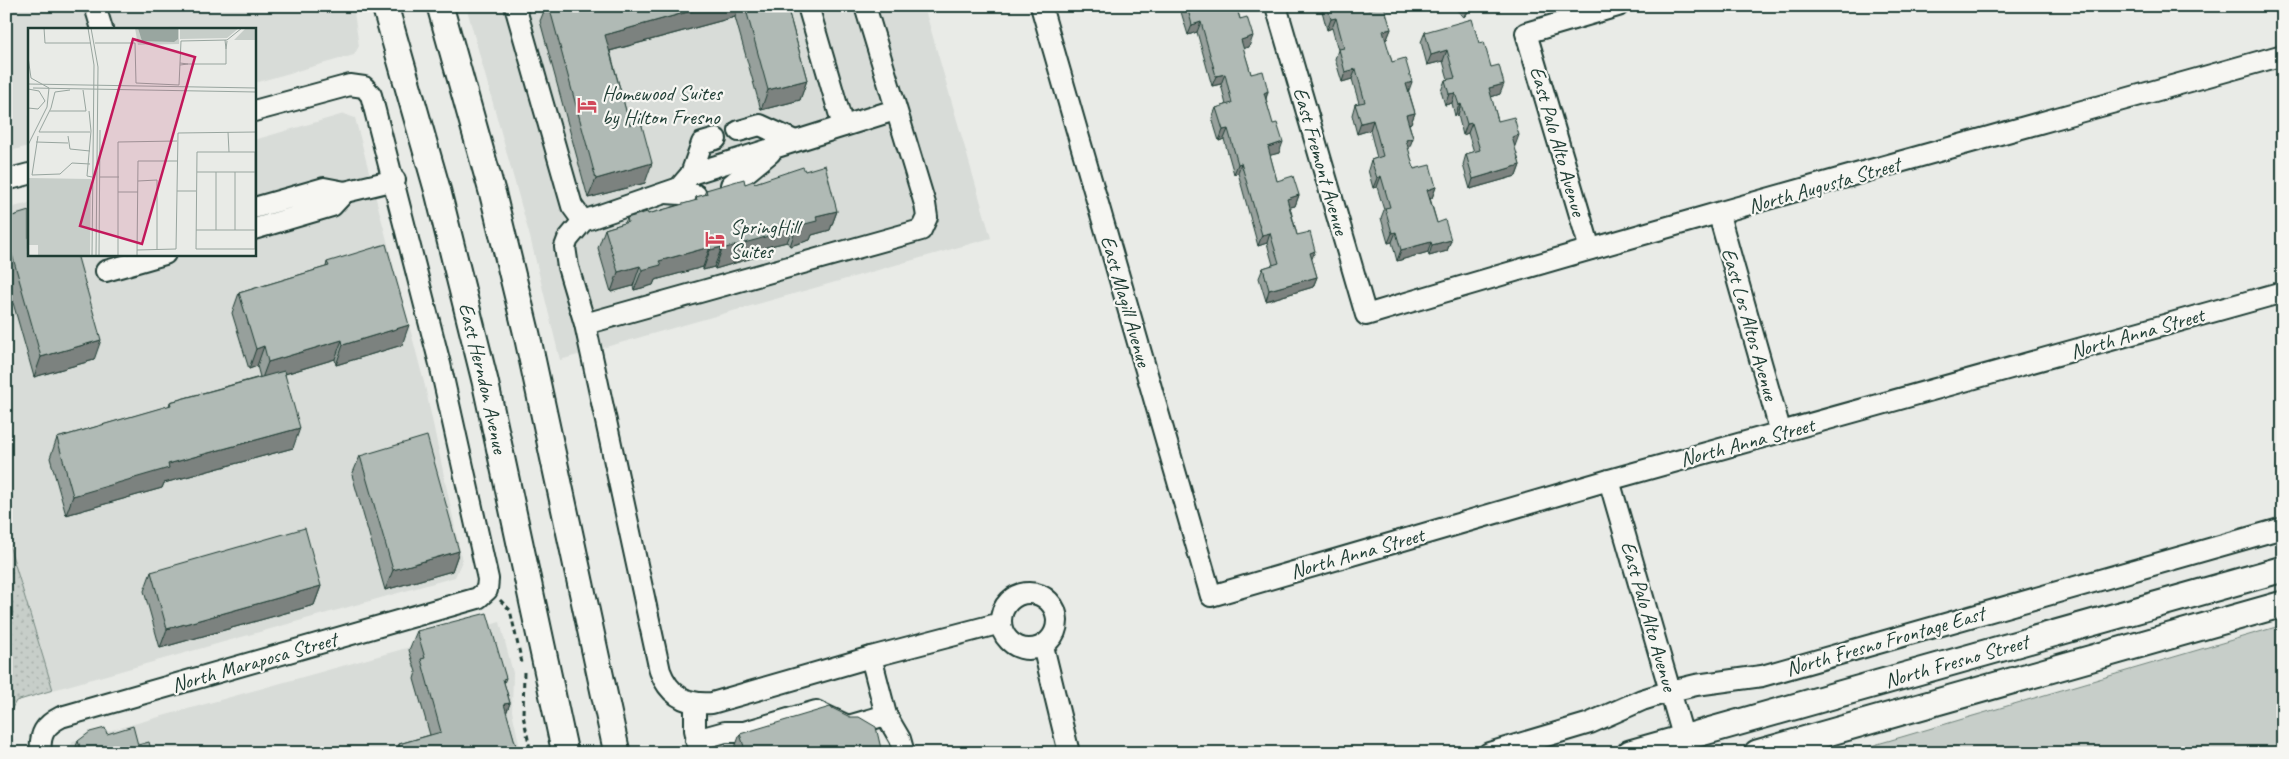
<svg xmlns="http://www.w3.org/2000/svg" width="2289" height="759" viewBox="0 0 2289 759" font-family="Caveat,sans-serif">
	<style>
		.built { fill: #d8dcd8 }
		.green { fill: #c7cec9; stroke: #73867e }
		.park { fill: url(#park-dots); stroke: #73867e }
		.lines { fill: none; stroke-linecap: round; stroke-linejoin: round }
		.minor-casing { stroke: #1f3d34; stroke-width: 24 }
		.major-casing { stroke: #1f3d34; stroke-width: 29 }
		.path { stroke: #1f3d34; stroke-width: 3; stroke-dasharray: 5 4; stroke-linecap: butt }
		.minor { stroke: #f6f6f2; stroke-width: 20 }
		.major { stroke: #f6f6f2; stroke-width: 25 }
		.wall { fill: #97a09c; stroke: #1f3d34 }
		.shaded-wall { fill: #7b827f; stroke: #1f3d34 }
		.building { fill: #b0bab5; stroke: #1f3d34 }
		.labels { text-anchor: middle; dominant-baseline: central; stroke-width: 4.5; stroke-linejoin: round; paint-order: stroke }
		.poi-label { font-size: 21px; fill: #1f3d34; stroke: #f6f6f2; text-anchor: start }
		.street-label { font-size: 21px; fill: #1f3d34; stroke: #f6f6f2 }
		.inset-road { fill: none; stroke: #98a59f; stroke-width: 1 }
		.view { fill: #c2185b; fill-opacity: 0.15; stroke: #c2185b; stroke-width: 2.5 }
		.inset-edge { fill: none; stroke: #1f3d34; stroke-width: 2.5 }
	</style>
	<defs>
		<pattern id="park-dots" width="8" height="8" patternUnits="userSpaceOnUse" patternTransform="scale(1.25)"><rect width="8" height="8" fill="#c7cec9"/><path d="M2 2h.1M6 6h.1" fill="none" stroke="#aab2ad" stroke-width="1.8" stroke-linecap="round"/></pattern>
	</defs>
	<rect width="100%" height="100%" fill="#e9ebe7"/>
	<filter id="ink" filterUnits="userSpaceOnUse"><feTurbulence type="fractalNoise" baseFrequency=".02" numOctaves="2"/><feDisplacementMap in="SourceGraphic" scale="10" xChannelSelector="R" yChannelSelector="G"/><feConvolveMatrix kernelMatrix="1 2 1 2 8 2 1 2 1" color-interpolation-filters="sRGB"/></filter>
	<g filter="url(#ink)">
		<g class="built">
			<path d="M6,6H353L359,46L354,55L254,83V29H29V146L6,152Z"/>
			<path d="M466,6H924L991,238L560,360L530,237Z"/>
			<path d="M344,114L355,118L425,386L462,561L455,577L53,690L6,535V209L29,203V254H254V140Z"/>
			<path d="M500,622L513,673L512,711L521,753L69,751L73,741Z"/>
			<path d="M12,736L17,753H6V738Z"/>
		</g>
		<path class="green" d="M2283,625V753H1847Z"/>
		<path class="park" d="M6,535L53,690L16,701L6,719Z"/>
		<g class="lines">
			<defs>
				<g id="minor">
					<path d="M95,6L102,29"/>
					<path d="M515,6L572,206L583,221"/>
					<path d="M808,6L843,126"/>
					<path d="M1041,6L1211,596L1609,480L2283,292"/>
					<path d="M1276,6L1366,315C1670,224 1977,141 2283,55"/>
					<path d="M895,110L691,174L679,188L583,221L568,239L565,247L568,267L585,324L660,671C669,695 686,705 712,703L871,657L1001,623"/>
					<path d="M739,131L760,125L795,141"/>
					<path d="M691,174L702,143L716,139"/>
					<path d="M6,180L29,174"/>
					<path d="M731,185L770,153"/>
					<path d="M345,192L395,180"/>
					<path d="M666,193L696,195"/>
					<path d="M254,208L324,188L345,192L332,206L254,229"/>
					<path d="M1719,215L1781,433"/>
					<path d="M1590,249L1526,33L1618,6"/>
					<path d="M106,271L165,254"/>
					<path d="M585,324L921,230L927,217L925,204L865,6"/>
					<path d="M1609,480L1688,753"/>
					<circle cx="1029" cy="621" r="28"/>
					<path d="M1043,646L1069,753"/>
					<path d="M871,657L886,715L900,739L904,753"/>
					<path d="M695,703V730L700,753"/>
					<path d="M696,740L725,732H744L816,711L848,726L886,715"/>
					<path d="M41,753C39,734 45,725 61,717L478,598L487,590L488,579L440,364L371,95L364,87L350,85L254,111"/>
					<path d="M1489,753L1590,723L1642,700L1671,691L1696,685L1762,676L2283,528"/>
				</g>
				<g id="major">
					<path id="s1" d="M385,6L438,192L485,381L565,753"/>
					<path d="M440,6L493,195L527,335L617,753"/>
					<path id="s2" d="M1630,753L2283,569"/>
					<path d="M1757,753L2283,604"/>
				</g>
			</defs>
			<use href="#minor" class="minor-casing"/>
			<use href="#major" class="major-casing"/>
			<g class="path">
				<path d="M500,600L510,610L522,663"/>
				<path d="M524,672L523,715L531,753"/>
			</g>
			<use href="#minor" class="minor"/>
			<use href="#major" class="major"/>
		</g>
		<g class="wall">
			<path d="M546,6H787L807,80L800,100L761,110L735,17L610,51L645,183L588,198L540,21Z"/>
			<path d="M1184,6H1236L1249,47L1243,48L1251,74L1268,91L1266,99L1279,153L1270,155L1277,181L1299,195L1295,206L1290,207L1297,235L1312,260L1317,277L1313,287L1266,301L1259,278L1263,268L1273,265L1267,243L1258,246L1238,173L1234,174L1224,139L1219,141L1212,118L1216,108L1226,105L1221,84L1212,86L1197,32L1188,35L1181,12Z"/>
			<path d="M1323,6H1367L1368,10L1391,29L1387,39L1385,40L1392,62L1409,92L1415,113L1411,123L1409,124L1413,138L1408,149L1414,169L1436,187L1432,198H1430L1437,223L1451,240L1447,251L1429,256L1428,252L1397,261L1392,242L1388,243L1381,218L1384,210L1377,187L1373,188L1368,170L1371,160L1377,158L1370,130L1357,134L1352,115L1355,104L1359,103L1352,79L1342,82L1335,59L1338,50L1332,28L1327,30L1322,11Z"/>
			<path d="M1452,6H1473L1464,17Z"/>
			<path d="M1425,32L1479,43L1491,67L1500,94L1491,97L1498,121L1515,146H1514L1520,165L1516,176L1470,189L1463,165L1466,154L1474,152L1468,133L1463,135L1458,115L1455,116L1452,103L1445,105L1441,91L1445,80L1448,79L1443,61L1427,65L1421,42Z"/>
			<path d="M805,171L837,211L830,230L812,235L810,240L790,246L787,242L766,247L764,254L752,258L715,269L714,267L703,270V267L655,280L653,285L634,290L633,286L611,292L598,248L605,229L625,223L627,218L648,214L695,201L696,197L704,195L706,190L745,184L755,183Z"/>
			<path d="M6,218L94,360L34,377L6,278Z"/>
			<path d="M327,262L402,345L336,365L335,359L285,374L293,448L164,483L162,488L66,515L50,458L57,438L169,406L170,402L260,377L257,366L249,369L232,313L239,293L326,267Z"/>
			<path d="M360,456L459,551L452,571L385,590L352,475Z"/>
			<path d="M151,572L321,586L314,605L160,648L144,591Z"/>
			<path d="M417,631L506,678L504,683L510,703L506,713L518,753H396L399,744L430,735L414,679L416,672L409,650Z"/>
			<path d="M740,734L882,753H733Z"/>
			<path d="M78,741L138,745L152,753H78L76,746Z"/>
		</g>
		<g class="shaded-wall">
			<path d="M709,6H739L735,17L598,54L605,35Z"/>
			<path d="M1468,6H1473L1464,17Z"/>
			<path d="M1336,18L1332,28L1327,30L1331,19Z"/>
			<path d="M1201,22L1197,32L1188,35L1192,25Z"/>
			<path d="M1391,29L1387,39L1379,41L1383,31Z"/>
			<path d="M1253,36L1249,47L1237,50L1241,40Z"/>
			<path d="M1447,50L1443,61L1427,65L1431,55Z"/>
			<path d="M1356,69L1352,79L1342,82L1345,72Z"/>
			<path d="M1225,74L1221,84L1212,86L1216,76Z"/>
			<path d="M807,80L800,100L761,110L768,90Z"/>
			<path d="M1412,82L1408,93L1406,84Z"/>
			<path d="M1504,84L1500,94L1485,99L1489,88Z"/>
			<path d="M1268,91L1265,102L1264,93Z"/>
			<path d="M1455,93L1452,103L1445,105L1449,94Z"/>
			<path d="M1461,104L1458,115L1455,116L1459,105Z"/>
			<path d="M1415,113L1411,123L1402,126L1406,115Z"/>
			<path d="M1373,120L1370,130L1357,134L1361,123Z"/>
			<path d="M1472,123L1468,133L1463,135L1467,124Z"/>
			<path d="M1228,129L1224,139L1219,141L1223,130Z"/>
			<path d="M1519,135L1515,146L1508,148L1512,137Z"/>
			<path d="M1413,138L1409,149L1402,151L1406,140Z"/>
			<path d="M1283,142L1279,153L1264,157L1268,147Z"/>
			<path d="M652,163L645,183L588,198L596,179Z"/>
			<path d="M1241,163L1238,173L1234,174L1238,164Z"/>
			<path d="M1520,165L1516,176L1470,189L1473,179Z"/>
			<path d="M1381,176L1377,187L1373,188L1377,178Z"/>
			<path d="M1436,187L1432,198L1424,200L1427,190Z"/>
			<path d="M1299,195L1295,206L1283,209L1287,199Z"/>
			<path d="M837,211L830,230L812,235L810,240L790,246L797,226L816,216Z"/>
			<path d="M795,223L787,242L766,247L764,254L752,258L715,269L722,249L769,229Z"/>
			<path d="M1396,232L1392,242L1388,243L1392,233Z"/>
			<path d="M1270,233L1267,243L1258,246L1262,235Z"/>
			<path d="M1451,240L1447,251L1429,256L1432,245Z"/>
			<path d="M1431,242L1428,252L1397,261L1401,250Z"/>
			<path d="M710,247L703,267L655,280L653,285L634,290L642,270L659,261Z"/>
			<path d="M722,247L714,267L703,270L710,250Z"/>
			<path d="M1315,251L1311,261L1310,253Z"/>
			<path d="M640,266L633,286L611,292L618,272Z"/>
			<path d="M1317,277L1313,287L1266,301L1269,290Z"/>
			<path d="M409,325L402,345L336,365L343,345Z"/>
			<path d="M101,340L94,360L34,377L41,357Z"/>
			<path d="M342,340L335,359L261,381L268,362Z"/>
			<path d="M264,346L257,366L249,369L256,349Z"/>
			<path d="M300,428L293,448L164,483L162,488L66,515L73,496L168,464Z"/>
			<path d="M459,551L452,571L385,590L393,570Z"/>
			<path d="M321,586L314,605L160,648L167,629Z"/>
			<path d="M510,703L503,722L504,704Z"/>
		</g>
		<g class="building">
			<path d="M549,6H709L605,35L630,125L641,122L652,163L596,179Z"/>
			<path d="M745,6H787L807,80L768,90Z"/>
			<path d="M1187,6H1236L1240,19L1247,17L1253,36L1241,40L1251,74L1263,71L1268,91L1264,93L1273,124L1277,123L1283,142L1268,147L1277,181L1293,176L1299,195L1287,199L1297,235L1310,232L1315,251L1310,253L1317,277L1269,290L1263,268L1279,263L1270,233L1262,235L1241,163L1238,164L1228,129L1223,130L1216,108L1232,103L1225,74L1216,76L1201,22L1192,25Z"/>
			<path d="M1327,6H1367L1368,10L1382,6H1384L1391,29L1383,31L1392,62L1405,58L1412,82L1406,84L1415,113L1406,115L1413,138L1406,140L1414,169L1430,165L1436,187L1427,190L1437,223L1445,220L1451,240L1432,245L1431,242L1401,250L1396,232L1392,233L1385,208L1390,207L1381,176L1377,178L1371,160L1383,156L1373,120L1361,123L1355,104L1365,102L1356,69L1345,72L1339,49L1344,48L1336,18L1331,19Z"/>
			<path d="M1472,19L1479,43L1484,42L1491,67L1499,65L1504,84L1489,88L1498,121L1514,117L1519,135L1512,137L1520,165L1473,179L1466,154L1480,150L1472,123L1467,124L1461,104L1459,105L1455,93L1449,94L1445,80L1455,78L1447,50L1431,55L1425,32Z"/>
			<path d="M825,165L837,211L816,216L817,221L797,226L795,223L769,229L771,235L759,239L722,249V247L710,250V247L659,261L661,265L642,270L640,266L618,272L605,229L628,222L627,218L647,212L648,214L697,200L696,197L707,194L706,190L744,179L745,184L753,181L755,183L803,167L805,171Z"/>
			<path d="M29,211V254H77L101,340L41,357L6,233V218Z"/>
			<path d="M386,244L409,325L343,345L342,340L268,362L264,346L256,349L239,293L329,266L327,262Z"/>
			<path d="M284,371L300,428L168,464L169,468L73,496L57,438L171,405L170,402Z"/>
			<path d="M427,436L459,551L393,570L360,456Z"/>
			<path d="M305,528L321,586L167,629L151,572Z"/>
			<path d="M487,613L506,678L503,679L510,703L504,704L518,753H402L399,744L441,732L421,659L425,658L417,631Z"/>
			<path d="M830,707L850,717H859L876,727L882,753H746L740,734Z"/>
			<path d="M133,726L138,745L149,742L152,753H82L78,741L90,732L105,728L107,734Z"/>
		</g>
	</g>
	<defs>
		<symbol id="hotel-bare" viewBox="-9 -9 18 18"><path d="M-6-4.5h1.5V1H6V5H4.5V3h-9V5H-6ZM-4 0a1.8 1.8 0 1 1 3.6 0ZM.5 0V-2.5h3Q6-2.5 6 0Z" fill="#d1495b" stroke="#f6f6f2" stroke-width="2.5" paint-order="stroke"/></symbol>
	</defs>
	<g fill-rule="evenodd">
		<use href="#hotel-bare" x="573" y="91" width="28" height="28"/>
		<use href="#hotel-bare" x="701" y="225" width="28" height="28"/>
	</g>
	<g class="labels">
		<g class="poi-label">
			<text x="602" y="93">Homewood Suites<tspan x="602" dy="24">by Hilton Fresno</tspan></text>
			<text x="730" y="227">SpringHill<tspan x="730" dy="24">Suites</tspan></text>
		</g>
		<g class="street-label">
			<text transform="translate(1558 141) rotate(74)">East Palo Alto Avenue</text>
			<text transform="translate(1321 161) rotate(74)">East Fremont Avenue</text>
			<text transform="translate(1824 185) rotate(-16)">North Augusta Street</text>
			<text transform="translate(1126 301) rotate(74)">East Magill Avenue</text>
			<text transform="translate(1750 324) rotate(74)">East Los Altos Avenue</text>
			<text transform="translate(2137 333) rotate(-16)">North Anna Street</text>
			<text stroke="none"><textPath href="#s1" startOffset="385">East Herndon Avenue</textPath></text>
			<text transform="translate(1747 442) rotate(-15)">North Anna Street</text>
			<text transform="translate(1357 553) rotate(-16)">North Anna Street</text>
			<text transform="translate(1649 616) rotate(74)">East Palo Alto Avenue</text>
			<text transform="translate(1885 641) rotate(-16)">North Fresno Frontage East</text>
			<text stroke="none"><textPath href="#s2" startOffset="339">North Fresno Street</textPath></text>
			<text transform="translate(254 662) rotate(-16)">North Maraposa Street</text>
		</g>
	</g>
	<g transform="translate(28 28)">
		<rect width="228" height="228" fill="#e9ebe7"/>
		<path d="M152,0H211L199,10L152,11ZM218,0H227V12H206ZM1,150L63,151L62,227H10V217H1Z" fill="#c7cec9"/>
		<path d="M107,0H151V16L110,17Z" fill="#c7cec9"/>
		<path d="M110,0H150V11L146,14L114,13Z" fill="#99a6a0"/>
		<path class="inset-road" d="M16,0L17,15H63M60,0L66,37L64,227M63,0L70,39L68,227M197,12L198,21L199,13M67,15H107L108,55L151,57L153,13L199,12L214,0M0,29L3,50L21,60L19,79L0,117M160,36H198V21M152,37L160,36L152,35M0,56L228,60M5,60L228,64M0,61L11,63L17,73L10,81L0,80M42,62L27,64L23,80L11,104H62M55,62L58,83M22,83H58M61,83L63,103L59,148L64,149M200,104L201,124M10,108L4,147L32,146L44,135L62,136M40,108L42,121L62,123M8,114L40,115M169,144H227M207,144V202M72,149H91M110,153L129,152V222M149,163H168M90,164H110M168,202H227M188,202V144M227,221V124H169L168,221H228M109,222L148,221L150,105L228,104M71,227L72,102M90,227V114L149,113M109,227L110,133H149"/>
		<path class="view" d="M105,11L167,29L114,216L52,198Z"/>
		<rect width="228" height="228" class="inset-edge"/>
	</g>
	<rect width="2289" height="759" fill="none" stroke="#f6f6f2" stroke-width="25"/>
	<rect x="12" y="12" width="2264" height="734" fill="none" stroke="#1f3d34" stroke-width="2" filter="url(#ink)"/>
</svg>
